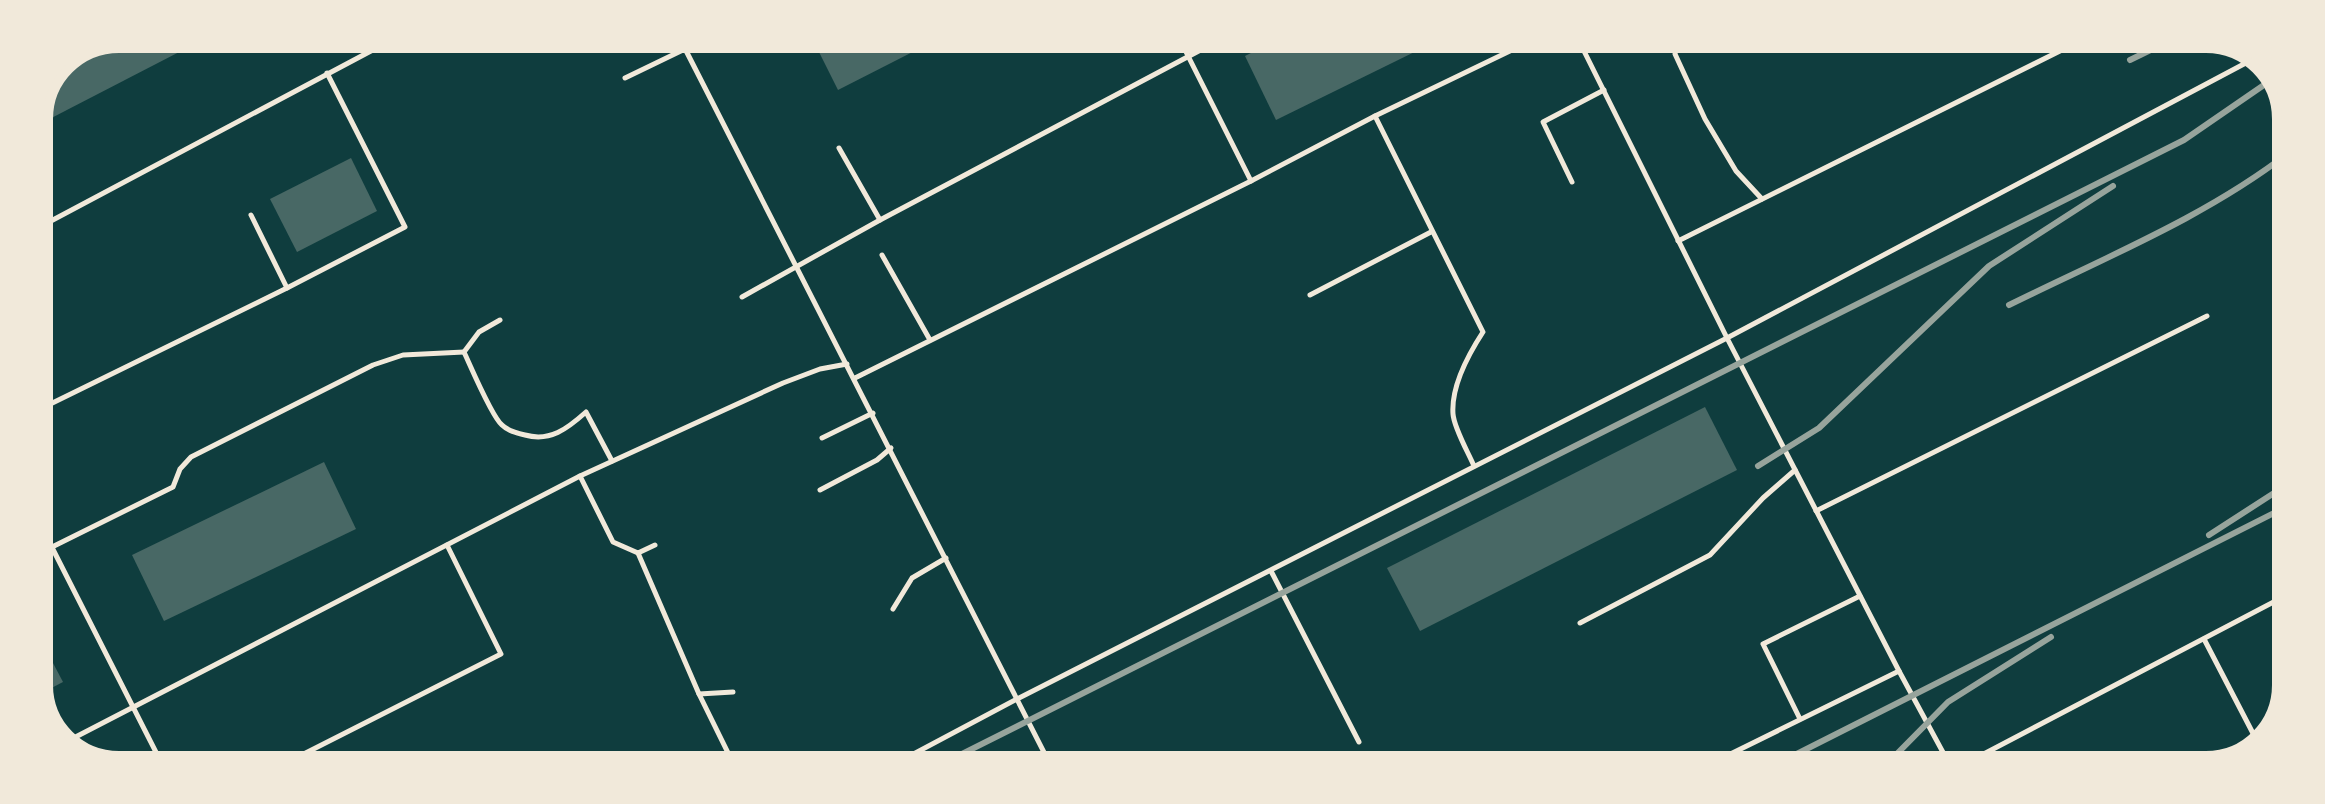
<svg xmlns="http://www.w3.org/2000/svg" width="2325" height="804" viewBox="0 0 2325 804" font-family="Raleway,sans-serif">
	<style>
		.building { fill: #486865 }
		.lines { fill: none; stroke-linecap: round; stroke-linejoin: round }
		.service { stroke: #f1e9da; stroke-width: 5 }
		.rail { stroke: #97a49c; stroke-width: 6 }
		.rim { fill: none; stroke: #f1e9da; stroke-width: 10 }
	</style>
	<rect width="100%" height="100%" fill="#0f3d3e"/>
	<g class="building">
		<path d="M119,34H214L34,127V114L59,59Z"/>
		<path d="M832,35L942,36H944L838,90L815,44Z"/>
		<path d="M1284,36H1317L1445,37L1276,120L1245,56Z"/>
		<path d="M351,158L377,211L297,252L270,199Z"/>
		<path d="M1705,407L1737,470L1420,631L1387,568Z"/>
		<path d="M324,462L356,529L164,621L132,555Z"/>
		<path d="M34,627L63,682L36,696L34,691Z"/>
	</g>
	<g class="lines">
		<g class="service">
			<path d="M678,35L1052,768"/>
			<path d="M1178,36L1251,181"/>
			<path d="M1577,37L1727,338L1899,671L1700,769"/>
			<path d="M1678,37L1675,54L1705,119L1736,171L1762,199"/>
			<path d="M625,78L685,49"/>
			<path d="M1375,116L1483,332C1468,355 1451,386 1453,414C1454,428 1468,452 1474,466"/>
			<path d="M839,148L880,220"/>
			<path d="M1572,182L1543,122L1604,90"/>
			<path d="M251,215L287,288L405,227L327,73"/>
			<path d="M34,230L401,35"/>
			<path d="M1678,241L2086,38"/>
			<path d="M882,255L930,340"/>
			<path d="M1310,295L1431,232"/>
			<path d="M742,297L880,220L1227,36"/>
			<path d="M500,320L479,332L464,352C471,367 492,417 502,425C508,431 516,433 525,435C550,442 567,429 586,412L612,461"/>
			<path d="M855,378L1251,181L1375,116L1539,37"/>
			<path d="M34,412L287,288"/>
			<path d="M822,438L873,413"/>
			<path d="M580,476L613,542L638,553L655,545"/>
			<path d="M820,490L877,460L891,448"/>
			<path d="M1816,511L2207,316"/>
			<path d="M34,512L163,766"/>
			<path d="M52,547L173,487L180,469L191,457L373,365L403,355L464,352"/>
			<path d="M638,553L699,694L735,767"/>
			<path d="M1271,571L1359,742"/>
			<path d="M893,609L912,578L946,558"/>
			<path d="M1580,623L1710,555L1763,498L1795,470"/>
			<path d="M2204,639L2258,743V751"/>
			<path d="M1899,671L1952,769"/>
			<path d="M699,694L733,692"/>
			<path d="M1800,719L1763,644L1860,596"/>
			<path d="M62,744L580,476L783,383L820,369L847,364"/>
			<path d="M1612,763L1615,769"/>
			<path d="M280,766L501,654L447,545"/>
			<path d="M889,767L1017,699L1727,338L2259,56"/>
			<path d="M1955,769L2287,595"/>
		</g>
		<g class="rail">
			<path d="M2130,60L2175,38"/>
			<path d="M2009,305C2104,258 2208,216 2291,151"/>
			<path d="M1758,466L1819,428L1989,266L2113,186"/>
			<path d="M2209,535L2288,484"/>
			<path d="M936,767L2184,140L2277,76"/>
			<path d="M1767,769L2288,506"/>
			<path d="M1882,769L1948,702L2051,637"/>
		</g>
	</g>
	<path d="M0 0H2325V804H0ZM119 48H2206A71 71 0 0 1 2277 119V685A71 71 0 0 1 2206 756H119A71 71 0 0 1 48 685V119A71 71 0 0 1 119 48Z" fill="#f1e9da" fill-rule="evenodd"/>
	<path class="rim" d="M119 48H2206A71 71 0 0 1 2277 119V685A71 71 0 0 1 2206 756H119A71 71 0 0 1 48 685V119A71 71 0 0 1 119 48Z"/>
</svg>
